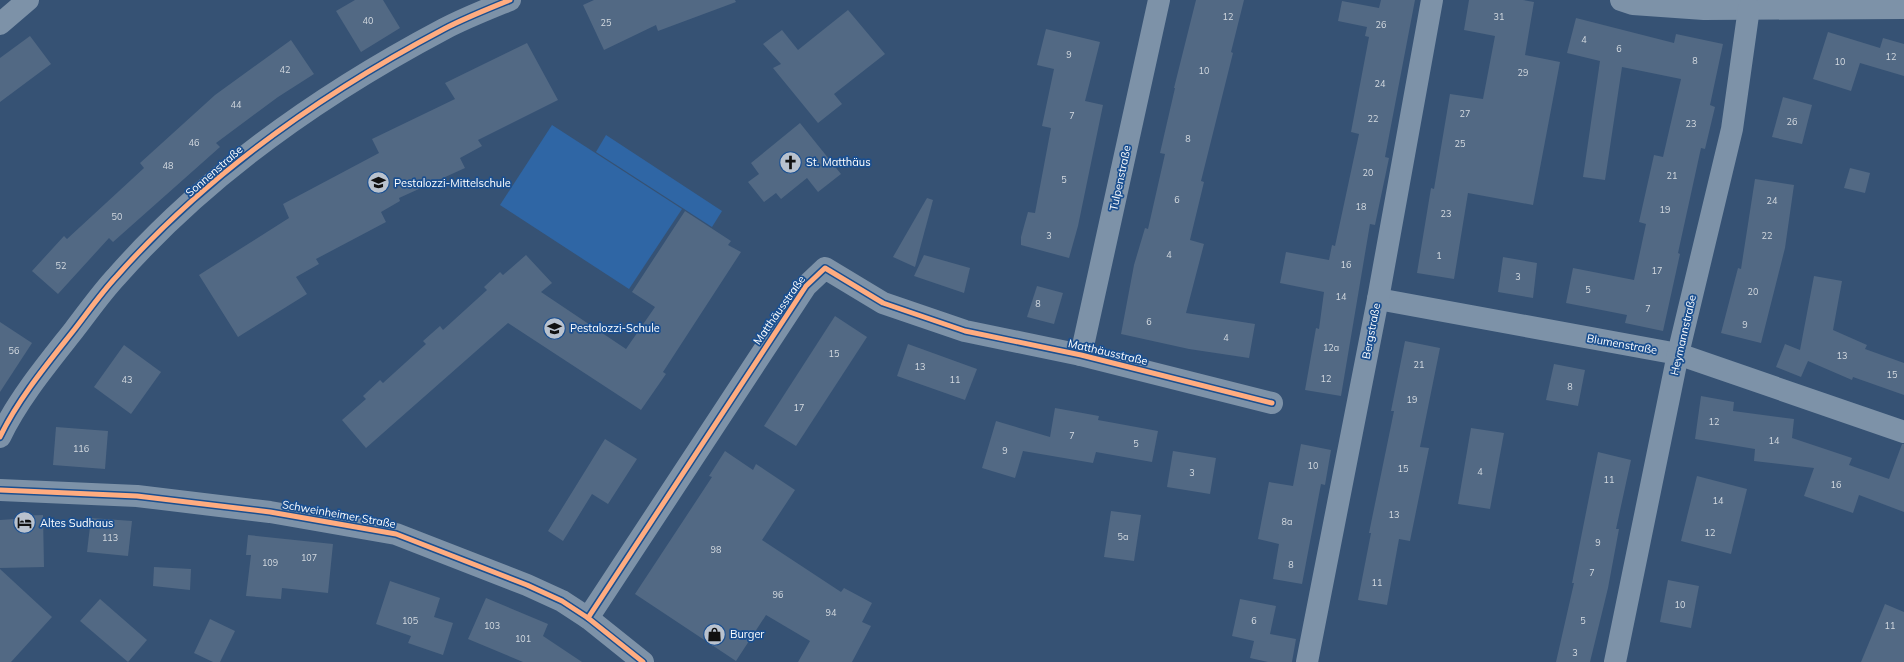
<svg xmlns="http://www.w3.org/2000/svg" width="1904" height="662" viewBox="0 0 1904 662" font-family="Mulish,sans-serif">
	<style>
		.green { fill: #2f66a5 }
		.building { fill: #526984 }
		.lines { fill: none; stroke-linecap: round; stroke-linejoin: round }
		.minor { stroke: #7d92a8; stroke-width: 22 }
		.cycleway-casing { stroke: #1b4f8f; stroke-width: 8 }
		.cycleway { stroke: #ffac80; stroke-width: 5 }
		.labels { text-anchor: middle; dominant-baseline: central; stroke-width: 3.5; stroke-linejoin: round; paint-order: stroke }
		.number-label { font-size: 9px; fill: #d4dae0 }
		.poi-label { font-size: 11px; fill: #fff; stroke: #1b4f8f; text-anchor: start }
		.street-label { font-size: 11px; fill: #fff; stroke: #1b4f8f }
	</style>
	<rect width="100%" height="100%" fill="#365274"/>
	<g class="green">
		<path d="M552,125L682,209L629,289L500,205Z"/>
		<path d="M606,135L722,211L712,227L596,152Z"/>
	</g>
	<g class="building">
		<path d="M355,0H383L400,28L361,52L336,11Z"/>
		<path d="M594,0H735L736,2L658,31L656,25L604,50L583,5Z"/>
		<path d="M1196,0H1244L1231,52L1233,53L1201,181L1204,182L1190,240L1204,244L1186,313L1255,324L1249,358L1189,349L1121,334L1134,265L1145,228L1148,229L1165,154L1160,153L1175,88H1174Z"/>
		<path d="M1381,0H1415L1385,157L1389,158L1375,225L1370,224L1341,396L1305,390L1316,328L1319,329L1324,292L1280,283L1286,252L1329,260L1332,245L1335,246L1359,134L1351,132L1369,37L1365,36L1367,27L1338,21L1342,1L1379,8Z"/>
		<path d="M1469,0H1523L1534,2L1525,55L1560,62L1533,205L1468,193L1454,279L1417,273L1431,188L1434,189L1450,94L1483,99L1495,36L1464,30Z"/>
		<path d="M848,10L885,54L834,94L842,104L818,123L773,68L781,64L763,44L782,30L798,50Z"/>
		<path d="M1576,18L1674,43L1676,34L1723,44L1710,105L1715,107L1705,149L1701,148L1678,253L1680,254L1663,331L1625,323L1627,315L1566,303L1573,268L1634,280L1646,224L1639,222L1654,155L1663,157L1681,79L1622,67L1605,180L1583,177L1600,61L1567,53Z"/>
		<path d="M1046,29L1100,42L1085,101L1103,105L1078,226L1069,258L1021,245V237L1028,212L1035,213L1051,128L1042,126L1054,69L1037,65Z"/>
		<path d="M1828,32L1880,48L1883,38L1904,44V76L1860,63L1851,91L1813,79Z"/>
		<path d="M30,36L51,64L0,102V58Z"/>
		<path d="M291,40L314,74L278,97L216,143L220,147L113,242L109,238L58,294L32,271L64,236L67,239L144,168L140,163L215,95Z"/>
		<path d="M527,43L558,100L478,140L482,146L460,158L465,168L399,198L400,201L381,212L386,222L316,259L319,264L296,277L307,294L238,337L199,275L289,218L283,204L379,153L372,139L455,99L445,83Z"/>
		<path d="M1783,97L1812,105L1802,144L1772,137Z"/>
		<path d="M800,123L841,174L818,192L807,178L781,199L776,193L764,202L748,182L759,174L751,163Z"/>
		<path d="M1850,168L1870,173L1865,193L1844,188Z"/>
		<path d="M1755,179L1794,185L1785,248L1761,343L1721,333L1738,268L1741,269Z"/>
		<path d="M927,198L933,200L915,267L893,257Z"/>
		<path d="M685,211L731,241L728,245L741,252L663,372L666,374L641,410L508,323L366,448L342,420L366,399L363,396L380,380L383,383L426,344L423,341L440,326L443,330L487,290L484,287L500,272L503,275L526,255L552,283L541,292L626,349L655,307L632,292Z"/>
		<path d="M924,255L970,268L964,293L914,276Z"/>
		<path d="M1503,257L1537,263L1533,298L1498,292Z"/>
		<path d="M1814,276L1842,281L1833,330L1867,345L1865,349L1904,363V395L1853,377L1852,380L1808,361L1801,377L1776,367L1785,344L1800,350Z"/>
		<path d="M1037,286L1063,293L1054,324L1027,317Z"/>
		<path d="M835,316L867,337L796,446L764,426Z"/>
		<path d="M0,322L32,343L0,392Z"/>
		<path d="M1405,341L1440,348L1420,447L1429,448L1410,541L1399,539L1387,605L1358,600L1371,533H1369L1394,411H1391Z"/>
		<path d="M908,344L977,369L965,400L897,376Z"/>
		<path d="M124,345L161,372L131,414L94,387Z"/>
		<path d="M1554,364L1585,370L1578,406L1546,400Z"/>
		<path d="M1701,396L1734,402L1733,411L1794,419L1792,438L1852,458L1849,465L1889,479L1902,444H1904V512L1859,495L1853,513L1804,496L1814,468L1754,461L1755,449L1695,439Z"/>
		<path d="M1055,408L1099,416L1098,420L1158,431L1152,462L1096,452L1093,463L1023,451L1015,478L982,468L996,421L1050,437Z"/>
		<path d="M56,427L108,431L105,469L53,465Z"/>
		<path d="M1471,428L1504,433L1490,509L1458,504Z"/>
		<path d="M605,439L637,459L608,504L592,494L563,541L548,531Z"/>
		<path d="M1301,444L1331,450L1325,485L1321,484L1302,584L1273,579L1279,544L1258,539L1269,482L1293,486Z"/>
		<path d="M725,451L753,470L756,464L795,490L762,540L841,592L844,588L872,603L862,622L871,626L852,662H798L810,641L766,615L736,661L635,594L712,477L709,476Z"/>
		<path d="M1173,451L1216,458L1210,494L1167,487Z"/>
		<path d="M1598,452L1631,460L1616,529H1619L1608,588L1590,662H1556L1574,583H1572Z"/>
		<path d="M1697,476L1747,489L1731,554L1681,541Z"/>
		<path d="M1111,511L1141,515L1134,561L1104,557Z"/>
		<path d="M43,515L44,567L0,568V520L15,519V516Z"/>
		<path d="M91,518L132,521L128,556L87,552Z"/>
		<path d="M248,535L333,544L328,593L282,588L281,599L246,596L251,555H246Z"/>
		<path d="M154,567L191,569L190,590L153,586Z"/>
		<path d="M0,569L52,617L11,662H0Z"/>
		<path d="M1668,580L1699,586L1691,628L1660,622Z"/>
		<path d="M390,581L440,598L434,617L453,623L443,655L408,643L411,636L376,624Z"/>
		<path d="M486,598L548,624L543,636L582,662H523L468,639Z"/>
		<path d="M100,599L147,640L128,662L80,621Z"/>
		<path d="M1240,599L1276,606L1270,634L1296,639L1292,662H1268L1250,658L1254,641L1232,636Z"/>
		<path d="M1885,604L1904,612V662H1861Z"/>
		<path d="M210,619L235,631L220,662H213L194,653Z"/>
	</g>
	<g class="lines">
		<g class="minor">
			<path d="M1621,0L1633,4L1704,9L1904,8"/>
			<path d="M0,24L28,0"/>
			<path d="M1378,299L1678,354L1904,432"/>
			<path d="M1081,355L1159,0"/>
			<path d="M0,437C18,399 48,363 74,330C88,312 101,293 117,276C208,173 323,93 444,29C465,18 488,9 510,0"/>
			<path d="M0,490L137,496L270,512L396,534L527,585L562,601L588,618L643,662"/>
			<path d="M588,618L806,286L825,268L883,303L965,331L1081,355L1272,403"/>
			<path d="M1307,662L1378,299L1432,0"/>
			<path d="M1615,662L1678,354L1732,129L1749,8"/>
		</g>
		<defs>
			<g id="cycleway">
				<path d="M0,437C18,399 48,363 74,330C88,312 101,293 117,276C208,173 323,93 444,29C465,18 488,9 510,0"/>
				<path d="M0,490L137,496L270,512L396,534L527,585L562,601L588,618L643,662"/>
				<path d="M588,618L806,286L825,268L883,303L965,331L1081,355L1272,403"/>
			</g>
		</defs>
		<use href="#cycleway" class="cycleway-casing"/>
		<use href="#cycleway" class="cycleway"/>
	</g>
	<defs>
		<symbol id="church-disc" viewBox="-11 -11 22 22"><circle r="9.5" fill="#b9c2ce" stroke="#1b4f8f"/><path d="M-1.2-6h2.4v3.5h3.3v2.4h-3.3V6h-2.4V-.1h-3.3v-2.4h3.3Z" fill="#111"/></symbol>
		<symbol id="school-disc" viewBox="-11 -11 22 22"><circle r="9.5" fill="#b9c2ce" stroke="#1b4f8f"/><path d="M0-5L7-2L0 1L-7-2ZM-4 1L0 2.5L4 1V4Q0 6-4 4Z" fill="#111"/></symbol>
		<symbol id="hotel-disc" viewBox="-11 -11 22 22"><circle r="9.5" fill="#b9c2ce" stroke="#1b4f8f"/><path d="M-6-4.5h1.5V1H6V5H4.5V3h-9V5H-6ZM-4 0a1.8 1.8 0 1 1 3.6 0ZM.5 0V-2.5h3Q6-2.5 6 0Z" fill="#111"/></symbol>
		<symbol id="shop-disc" viewBox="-11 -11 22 22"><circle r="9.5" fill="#b9c2ce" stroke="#1b4f8f"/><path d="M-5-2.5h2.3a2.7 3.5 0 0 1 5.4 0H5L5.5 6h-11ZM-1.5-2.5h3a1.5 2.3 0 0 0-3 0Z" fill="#111"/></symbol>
	</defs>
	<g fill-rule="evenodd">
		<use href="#church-disc" x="778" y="150" width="25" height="25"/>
		<use href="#school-disc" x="366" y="170" width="25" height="25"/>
		<use href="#school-disc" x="542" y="316" width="25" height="25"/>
		<use href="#hotel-disc" x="12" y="510" width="25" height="25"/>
		<use href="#shop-disc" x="702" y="622" width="25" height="25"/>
	</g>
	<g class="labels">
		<g class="number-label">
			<text x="1228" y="16">12</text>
			<text x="1499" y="16">31</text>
			<text x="368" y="20">40</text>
			<text x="606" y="22">25</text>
			<text x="1381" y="24">26</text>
			<text x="1584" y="39">4</text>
			<text x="1619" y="48">6</text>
			<text x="1069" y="54">9</text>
			<text x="1891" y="56">12</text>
			<text x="1695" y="60">8</text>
			<text x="1840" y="61">10</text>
			<text x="285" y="69">42</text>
			<text x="1204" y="70">10</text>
			<text x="1523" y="72">29</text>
			<text x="1380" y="83">24</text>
			<text x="236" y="104">44</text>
			<text x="1465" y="113">27</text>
			<text x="1072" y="115">7</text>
			<text x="1373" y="118">22</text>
			<text x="1792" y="121">26</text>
			<text x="1691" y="123">23</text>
			<text x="1188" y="138">8</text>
			<text x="194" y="142">46</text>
			<text x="1460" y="143">25</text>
			<text x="168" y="165">48</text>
			<text x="1368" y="172">20</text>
			<text x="1672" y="175">21</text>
			<text x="1064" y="179">5</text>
			<text x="1177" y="199">6</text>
			<text x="1772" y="200">24</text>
			<text x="1361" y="206">18</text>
			<text x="1665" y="209">19</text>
			<text x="1446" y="213">23</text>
			<text x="117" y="216">50</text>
			<text x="1049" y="235">3</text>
			<text x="1767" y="235">22</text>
			<text x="1169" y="254">4</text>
			<text x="1439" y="255">1</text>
			<text x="1346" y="264">16</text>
			<text x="61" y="265">52</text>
			<text x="1657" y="270">17</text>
			<text x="1518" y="276">3</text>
			<text x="1588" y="289">5</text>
			<text x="1753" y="291">20</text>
			<text x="1341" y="296">14</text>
			<text x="1038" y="303">8</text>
			<text x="1648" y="308">7</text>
			<text x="1149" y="321">6</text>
			<text x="1745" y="324">9</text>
			<text x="1226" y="337">4</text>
			<text x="1331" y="347">12a</text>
			<text x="14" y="350">56</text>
			<text x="834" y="353">15</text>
			<text x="1842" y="355">13</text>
			<text x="1419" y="364">21</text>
			<text x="920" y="366">13</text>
			<text x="1892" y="374">15</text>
			<text x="1326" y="378">12</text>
			<text x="127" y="379">43</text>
			<text x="955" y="379">11</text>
			<text x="1570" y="386">8</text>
			<text x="1412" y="399">19</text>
			<text x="799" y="407">17</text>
			<text x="1714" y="421">12</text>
			<text x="1072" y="435">7</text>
			<text x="1774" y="440">14</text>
			<text x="1136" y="443">5</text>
			<text x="81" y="448">116</text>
			<text x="1005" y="450">9</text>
			<text x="1313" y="465">10</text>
			<text x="1403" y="468">15</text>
			<text x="1480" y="471">4</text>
			<text x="1192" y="472">3</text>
			<text x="1609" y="479">11</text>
			<text x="1836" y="484">16</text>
			<text x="1718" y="500">14</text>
			<text x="1394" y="514">13</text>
			<text x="1287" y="521">8a</text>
			<text x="1710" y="532">12</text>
			<text x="1123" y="536">5a</text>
			<text x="110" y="537">113</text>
			<text x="1598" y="542">9</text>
			<text x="716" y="549">98</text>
			<text x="309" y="557">107</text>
			<text x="270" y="562">109</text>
			<text x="1291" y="564">8</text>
			<text x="1592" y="572">7</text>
			<text x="1377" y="582">11</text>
			<text x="778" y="594">96</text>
			<text x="1680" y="604">10</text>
			<text x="831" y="612">94</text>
			<text x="410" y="620">105</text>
			<text x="1254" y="620">6</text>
			<text x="1583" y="620">5</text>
			<text x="492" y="625">103</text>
			<text x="1890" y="625">11</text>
			<text x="523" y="638">101</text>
			<text x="1575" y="652">3</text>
		</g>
		<g class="poi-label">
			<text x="806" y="162">St. Matthäus</text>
			<text x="394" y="183">Pestalozzi-Mittelschule</text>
			<text x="570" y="328">Pestalozzi-Schule</text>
			<text x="40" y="523">Altes Sudhaus</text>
			<text x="730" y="634">Burger</text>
		</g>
		<g class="street-label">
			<text transform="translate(214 171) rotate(-41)">Sonnenstraße</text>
			<text transform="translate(1120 178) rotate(-78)">Tulpenstraße</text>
			<text transform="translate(779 310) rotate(-55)">Matthäusstraße</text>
			<text transform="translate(1371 331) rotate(-79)">Bergstraße</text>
			<text transform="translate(1683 335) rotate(-77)">Heymannstraße</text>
			<text transform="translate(1622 344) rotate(10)">Blumenstraße</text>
			<text transform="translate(1108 352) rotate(13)">Matthäusstraße</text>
			<text transform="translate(339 514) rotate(10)">Schweinheimer Straße</text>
		</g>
	</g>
</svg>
